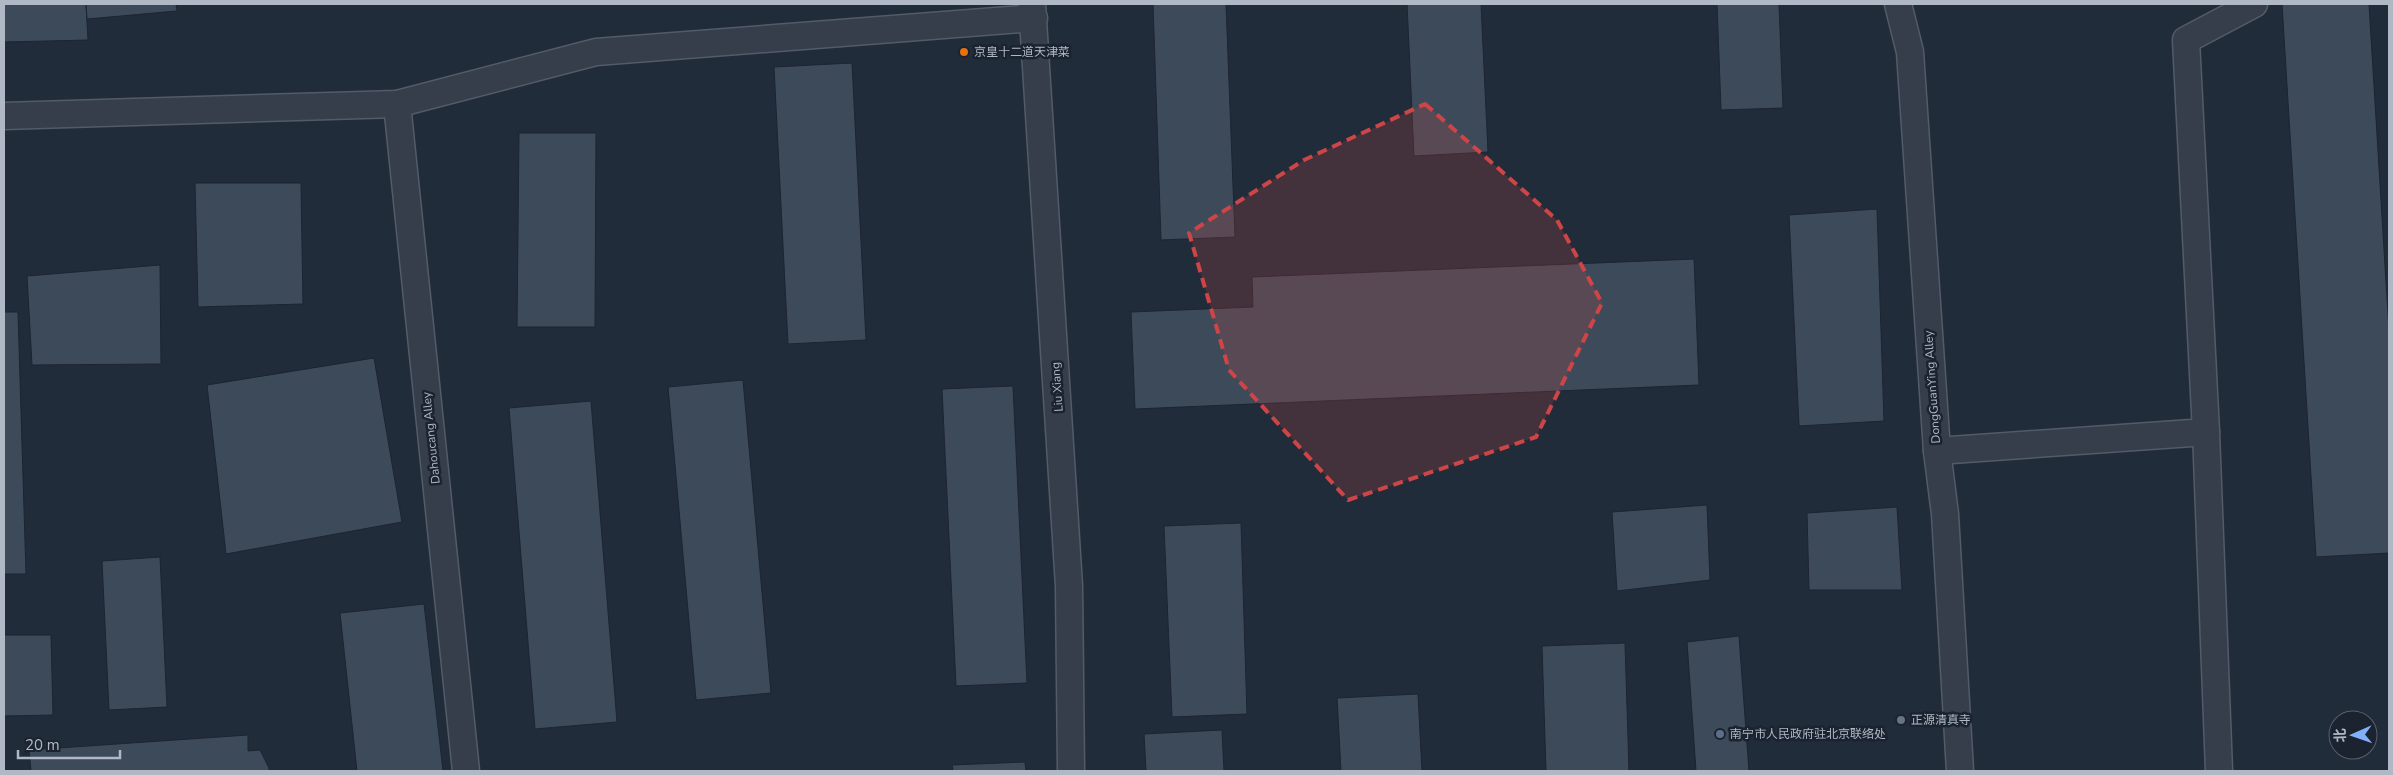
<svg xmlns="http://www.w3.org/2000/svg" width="2393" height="775" viewBox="0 0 2393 775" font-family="'Nunito Sans','Noto Sans SC',sans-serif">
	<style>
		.building { fill: #3d4a59; stroke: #1c2531 }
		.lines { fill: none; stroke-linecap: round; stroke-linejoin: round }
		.street-casing { stroke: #535b68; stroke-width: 29 }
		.street { stroke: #353e4a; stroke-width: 26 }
		.marked { fill: #ce4548; fill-opacity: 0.2; stroke: #ce4548; stroke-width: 4; stroke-dasharray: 10 6; stroke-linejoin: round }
		.food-dot { fill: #e8710a; stroke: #1a232f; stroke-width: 2 }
		.worship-dot { fill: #6b7280; stroke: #1a232f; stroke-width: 2 }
		.service-dot { fill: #5c6f8a; stroke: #1a232f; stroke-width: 2 }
		.labels { text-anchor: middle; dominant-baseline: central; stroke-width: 5; stroke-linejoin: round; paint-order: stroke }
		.poi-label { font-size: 12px; fill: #b0b8c6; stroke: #1a232f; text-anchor: start }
		.street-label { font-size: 12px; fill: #b0b8c6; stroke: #1a232f }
	</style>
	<rect width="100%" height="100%" fill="#212c3a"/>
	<g class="building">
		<path d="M4,4H86L88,40L4,42Z"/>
		<path d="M86,4H176L177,11L87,19Z"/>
		<path d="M1153,4H1226L1235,237L1161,240Z"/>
		<path d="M1407,4H1481L1488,152L1414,156Z"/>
		<path d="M1717,4H1779L1783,108L1721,110Z"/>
		<path d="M2282,4H2369L2389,331V553L2316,557Z"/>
		<path d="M852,63L866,340L788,344L774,67Z"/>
		<path d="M519,133H596L595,327H517Z"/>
		<path d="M195,183H301L303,304L198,307Z"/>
		<path d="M1877,209L1884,421L1799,426L1789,215Z"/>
		<path d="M1694,259L1699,385L1135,409L1131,312L1253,307L1252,277Z"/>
		<path d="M160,265L161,364L32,365L27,276Z"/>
		<path d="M4,312H18L26,574H4Z"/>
		<path d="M374,358L402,522L226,554L207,385Z"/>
		<path d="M743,380L771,693L696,700L668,387Z"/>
		<path d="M1013,386L1027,683L956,686L942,389Z"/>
		<path d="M591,401L617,722L535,729L509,408Z"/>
		<path d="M1707,505L1710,580L1617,591L1612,512Z"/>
		<path d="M1897,507L1902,590H1809L1807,513Z"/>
		<path d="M1241,523L1247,714L1172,717L1164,526Z"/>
		<path d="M160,557L167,707L109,710L102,561Z"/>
		<path d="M424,604L443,771H357L340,613Z"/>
		<path d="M4,635H51L53,715L4,716Z"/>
		<path d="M1739,636L1749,771H1696L1687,642Z"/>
		<path d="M1625,643L1629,771H1546L1542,646Z"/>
		<path d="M1418,694L1422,771H1341L1337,698Z"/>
		<path d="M1222,730L1224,771H1146L1144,734Z"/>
		<path d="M248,735V751L260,750L269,768V771H31L29,750Z"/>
		<path d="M1025,762L1026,771H953L952,765Z"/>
	</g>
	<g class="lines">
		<defs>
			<g id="street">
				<path d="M1032,4L1069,586L1071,771"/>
				<path d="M1898,4L1910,52L1937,451L1945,514L1960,771"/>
				<path d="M397,104L466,771"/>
				<path d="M4,116L397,104L596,52L1034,18"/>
				<path d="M2206,432L2219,771"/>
				<path d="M1937,451L2206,432L2186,40L2254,4"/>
			</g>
		</defs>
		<use href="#street" class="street-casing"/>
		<use href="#street" class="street"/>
	</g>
	<path class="marked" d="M1425,104L1557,220L1602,303L1536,437L1348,500L1229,370L1189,233L1304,160Z"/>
	<circle class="food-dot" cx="964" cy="52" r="5"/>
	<circle class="worship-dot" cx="1901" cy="720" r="5"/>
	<circle class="service-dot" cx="1720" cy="734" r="5"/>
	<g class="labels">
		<g class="poi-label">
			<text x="974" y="52">京皇十二道天津菜</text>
			<text x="1911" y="720">正源清真寺</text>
			<text x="1730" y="734">南宁市人民政府驻北京联络处</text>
		</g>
		<g class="street-label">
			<text transform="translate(1057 387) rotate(-94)">Liu Xiang</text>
			<text transform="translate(1932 387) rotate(-94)">DongGuanYing Alley</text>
			<text transform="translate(431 438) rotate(-96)">Dahoucang Alley</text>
		</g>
	</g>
	<rect width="2393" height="775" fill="none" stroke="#b0b8c6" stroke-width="10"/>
	<g transform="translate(2353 735) rotate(268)"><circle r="24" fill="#1a232f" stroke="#565f6b"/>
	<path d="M0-4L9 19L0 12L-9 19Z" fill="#82b0f8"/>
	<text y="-8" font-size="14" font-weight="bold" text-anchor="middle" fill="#b0b8c6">北</text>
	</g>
	<path d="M18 750v8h102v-8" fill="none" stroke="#b0b8c6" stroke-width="2.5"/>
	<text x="25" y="750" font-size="15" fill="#b0b8c6" stroke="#1a232f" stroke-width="4" paint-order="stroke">20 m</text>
</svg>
